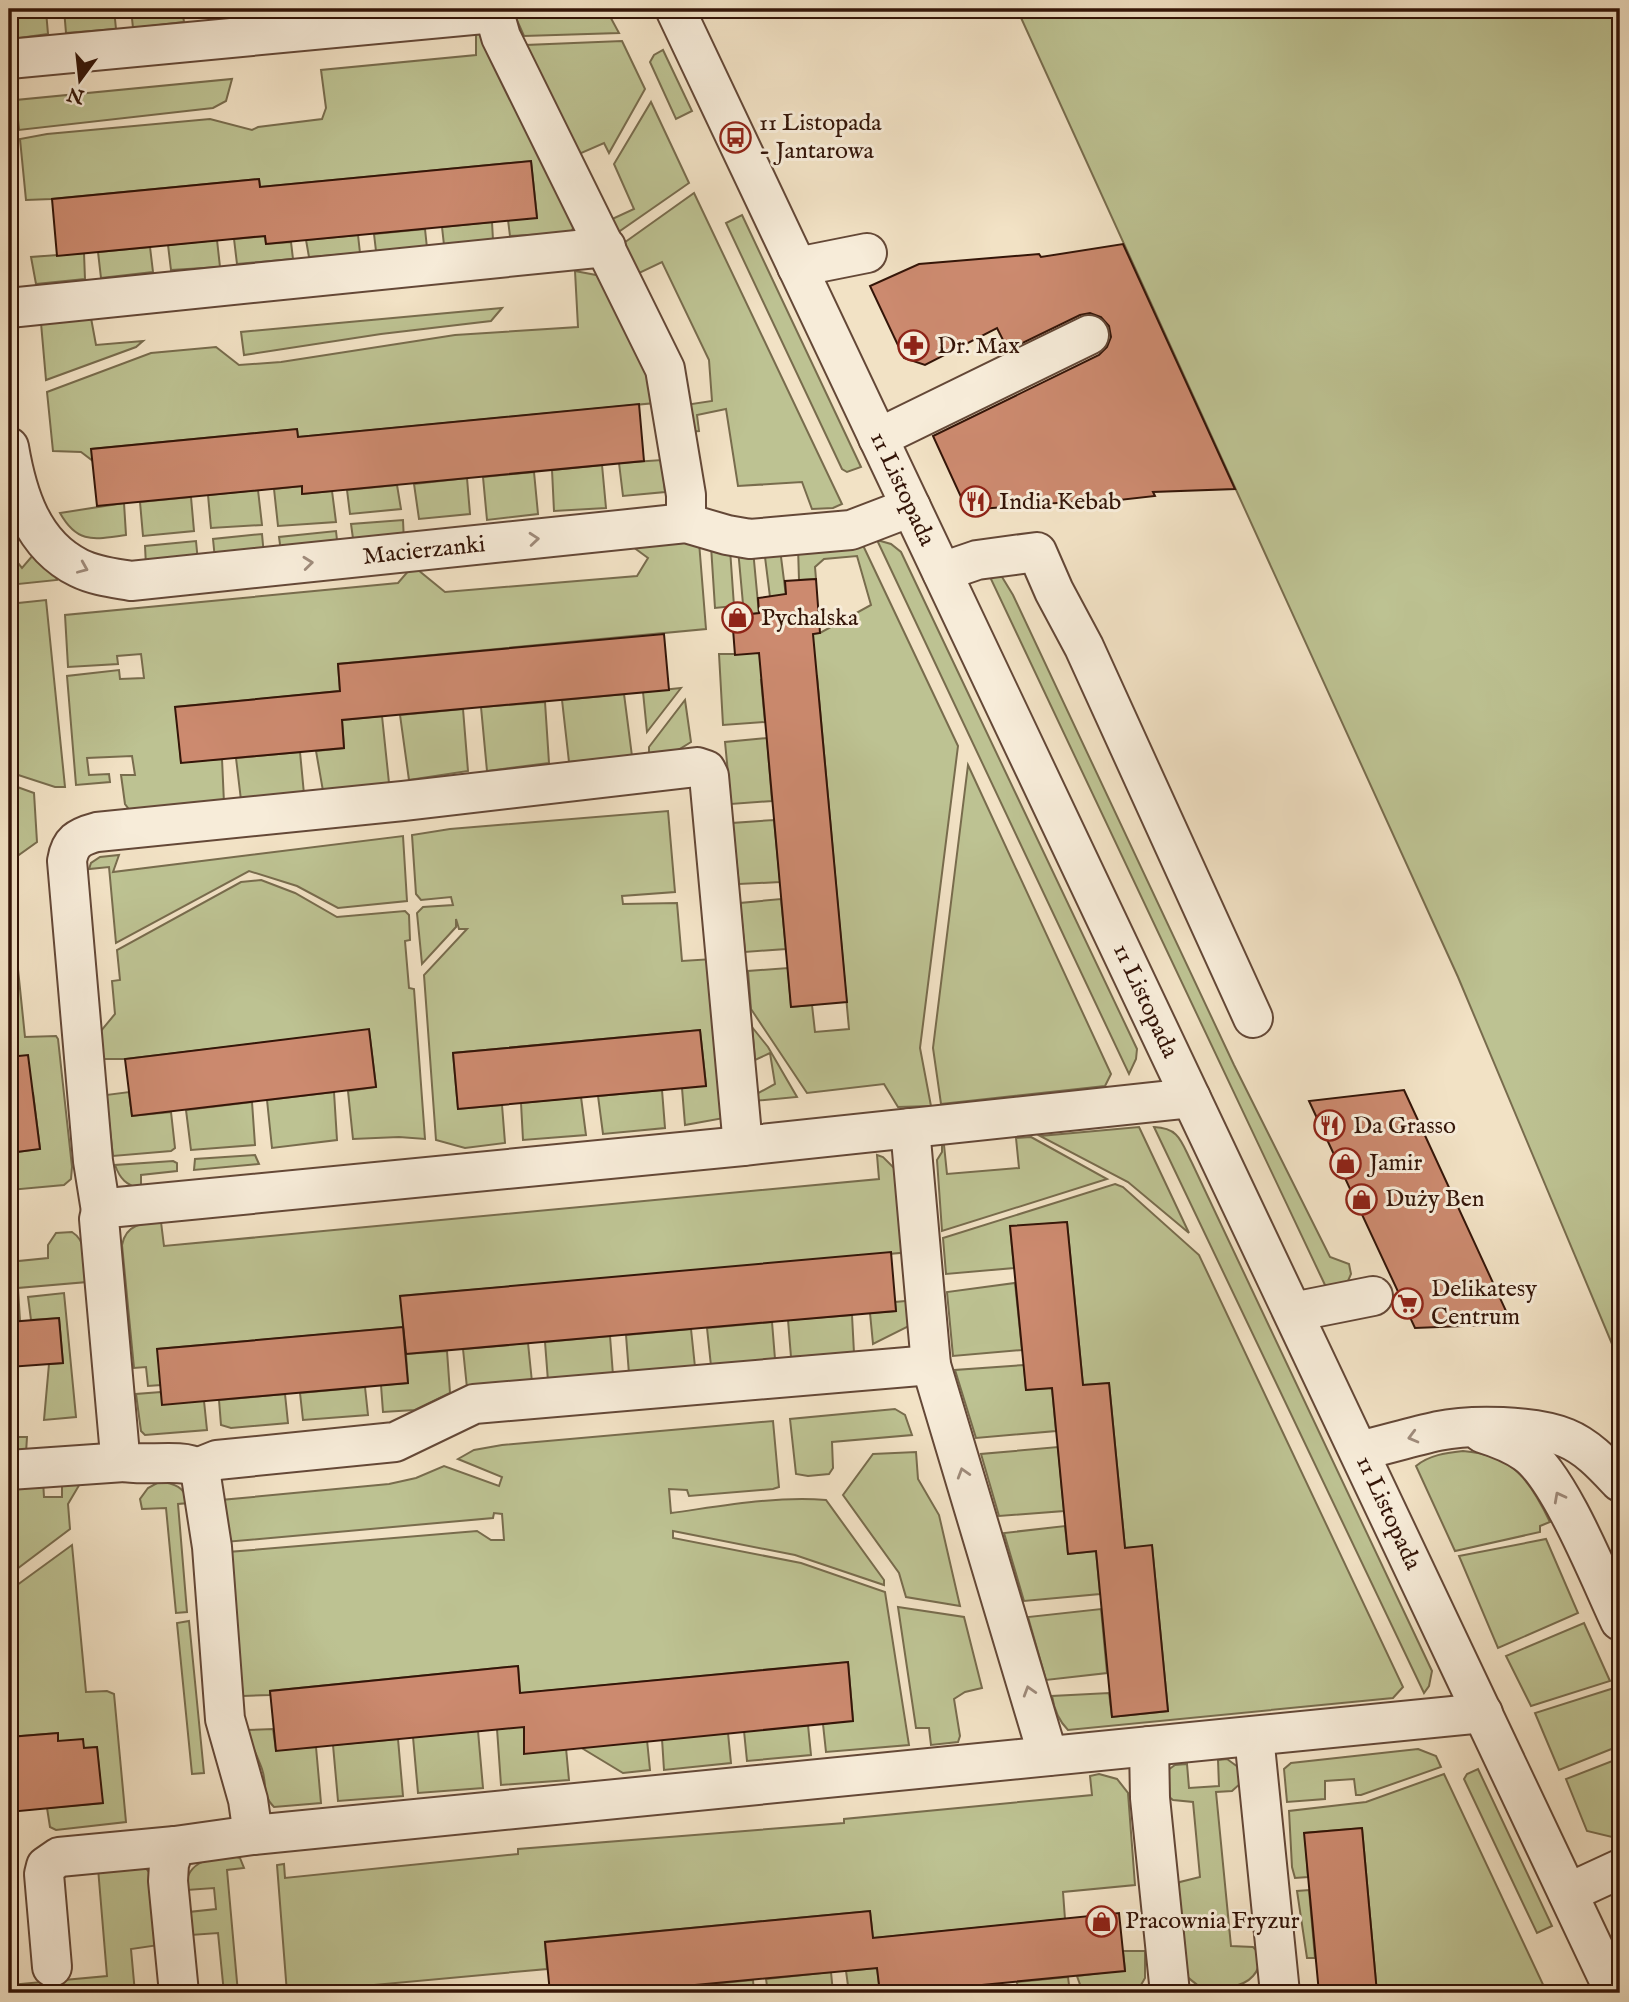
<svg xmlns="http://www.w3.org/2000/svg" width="1629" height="2002" viewBox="0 0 1629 2002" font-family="'IM FELL English',serif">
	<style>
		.green { fill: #bdc292; stroke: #786c4d; stroke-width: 2 }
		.building { fill: #cc8a6f; stroke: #341508; stroke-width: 2 }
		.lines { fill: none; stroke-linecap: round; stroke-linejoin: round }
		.minor-casing { stroke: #644837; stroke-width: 42 }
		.minor { stroke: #f7ecd9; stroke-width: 38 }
		.oneway { stroke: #9f8b7b }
		.labels { text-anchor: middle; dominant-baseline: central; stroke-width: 6; stroke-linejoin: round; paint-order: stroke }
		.poi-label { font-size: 24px; fill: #341508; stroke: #f7ecd9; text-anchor: start }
		.street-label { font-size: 24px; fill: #341508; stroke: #f7ecd9 }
	</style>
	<rect width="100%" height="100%" fill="#f2e2c5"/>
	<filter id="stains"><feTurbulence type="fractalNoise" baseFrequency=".00286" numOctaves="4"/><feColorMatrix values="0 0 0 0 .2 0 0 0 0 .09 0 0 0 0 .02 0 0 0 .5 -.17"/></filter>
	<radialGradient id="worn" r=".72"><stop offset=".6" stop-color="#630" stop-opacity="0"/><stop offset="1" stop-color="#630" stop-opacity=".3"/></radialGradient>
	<g class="green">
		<path d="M64,9H114L116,29L66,33Z"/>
		<path d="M131,9H182L184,22L133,28Z"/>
		<path d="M512,9H606L619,33L524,36Z"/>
		<path d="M1017,9H1620V1393L1615,1351L1458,977Z"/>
		<path d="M46,11L48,34L12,39L10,35L9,16Z"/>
		<path d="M476,27L487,28L575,223L571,233L510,236L508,220L537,217L531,161L260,187L259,179L52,199L26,200L20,139L47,134L210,119L252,130L258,127L322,119L326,108L321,70L476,55Z"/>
		<path d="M622,41L645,89L609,153L604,143L579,154L526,45Z"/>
		<path d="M663,50L692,111L676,119L650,62L654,55Z"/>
		<path d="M232,79L226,101L213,108L19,130L16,100Z"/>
		<path d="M651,102L689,183L617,233L610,220L634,209L614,164Z"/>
		<path d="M694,193L842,504L833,508L812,509L802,482L738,486L726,409L697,415L699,431L689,432L685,405L712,401L709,360L662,262L635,275L621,245Z"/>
		<path d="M742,215L861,467L847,472L842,469L726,223Z"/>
		<path d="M492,222L493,240L444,245L442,227Z"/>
		<path d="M425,229L427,248L376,251L374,234Z"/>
		<path d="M358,235L360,253L309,257L306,240Z"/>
		<path d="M265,236L266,244L291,242L293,259L237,264L234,239Z"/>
		<path d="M217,240L220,267L171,270L168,245Z"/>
		<path d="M150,247L153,272L101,278L98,252Z"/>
		<path d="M84,253L85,279L36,284L31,257Z"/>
		<path d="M575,271L596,275L606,281L652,376L655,403L298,437L297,429L92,449L93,461L81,452L53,451L47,392L151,353L216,347L239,365L281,362L455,335L578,327Z"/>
		<path d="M502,308L491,321L381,334L244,355L241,332Z"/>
		<path d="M91,318L96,345L143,341L136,347L46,380L41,323Z"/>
		<path d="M662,460L665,492L623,496L619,463Z"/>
		<path d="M602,465L606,508L554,511L552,470Z"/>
		<path d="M534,472L538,514L487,520L483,477Z"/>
		<path d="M467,478L470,514L419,519L414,484Z"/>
		<path d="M397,485L401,509L350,514L347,490Z"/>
		<path d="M302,486L303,494L332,491L336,522L278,526L274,489Z"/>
		<path d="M258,490L262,525L211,528L208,495Z"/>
		<path d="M191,497L194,531L143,536L140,502Z"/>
		<path d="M124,503L126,535C95,539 78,545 60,513Z"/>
		<path d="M403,520L404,542L354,546L351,524Z"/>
		<path d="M336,531L338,549L281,552L279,537Z"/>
		<path d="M262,534L264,556L215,559L213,539Z"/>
		<path d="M860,539L958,746L920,1048L931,1106L898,1107L884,1084L807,1093L751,1009L748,971L788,968L791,1007L812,1005L815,1032L849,1029L817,676L761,680L765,722L723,725L719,654H735L762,638L820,633L871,605L857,556L824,559L815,567L816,579L799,580L798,547Z"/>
		<path d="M877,540L891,544L901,552L1137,1049L1136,1059L1129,1074Z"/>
		<path d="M196,541L198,562L146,566L145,546Z"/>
		<path d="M650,542H699L706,629L338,664L340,691L176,707L181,762L222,759L224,803L131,812L125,804L121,775H135L132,756L87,758L89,775L109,774L110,782L76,785L67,676L119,670L120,679L144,678L141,654L117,656L118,664L68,667L65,615L398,583L410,569L418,570L445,592L637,576L648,558L629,544Z"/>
		<path d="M711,546L730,549L734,606L715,608Z"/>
		<path d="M738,549L753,550L759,614L744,615Z"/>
		<path d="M764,549H780L786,596L770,597Z"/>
		<path d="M9,552L22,568L34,554L55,574L57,580L9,585Z"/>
		<path d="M999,572L1013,595L1234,1065L1330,1257L1349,1264L1351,1274L1348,1281L1339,1286L1325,1285L990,577Z"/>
		<path d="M46,600L65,787H55L9,772V604Z"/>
		<path d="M681,688L647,732L643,692Z"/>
		<path d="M624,694L632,756L569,762L562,700Z"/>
		<path d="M685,700L691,742L678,750L649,754V747Z"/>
		<path d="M545,702L549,763L487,771L481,707Z"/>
		<path d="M463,709L468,771L409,780L400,715Z"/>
		<path d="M382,716L389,783L323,791L316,751L344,748L342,720Z"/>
		<path d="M767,738L772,801L731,804L725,742Z"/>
		<path d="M300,752L304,794L241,800L236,758Z"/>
		<path d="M968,765L1111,1074L1105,1086L941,1104L933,1048Z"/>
		<path d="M9,784L34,793L37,842L9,862Z"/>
		<path d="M668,811L675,892L622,896L623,904L677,903L682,961L713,959L724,1118L685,1125L682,1088L706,1085L700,1030L453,1053L458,1109L502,1105L505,1143L465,1148L436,1140L424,975L467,929H459L456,919V927L422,964L417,913L423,907L453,905L451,897L421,900L416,894L412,835L450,829Z"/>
		<path d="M774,820L780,882L739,884L732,823Z"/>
		<path d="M403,836L407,901L338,908L297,886L249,871L116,943L109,867L89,869L91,863L100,857L119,855L113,872Z"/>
		<path d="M261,880L295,893L337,917L405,911L409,915L410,940L405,941L409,988L414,989L425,1139L399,1137L353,1139L348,1091L376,1087L369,1030L125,1059H97L95,1038L115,1014L112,981L120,980L117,950L241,882Z"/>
		<path d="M9,882L25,1037L56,1036L58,1039L72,1167L71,1179L64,1185L10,1190L9,1153L40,1149L33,1093L20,1094L18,1086L9,1087Z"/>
		<path d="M781,899L786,949L745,952L740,903Z"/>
		<path d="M752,1027L768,1047L797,1097L753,1101L751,1097L775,1084L770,1053L755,1060Z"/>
		<path d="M662,1090L665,1128L603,1134L598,1096Z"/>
		<path d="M129,1092L132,1116L171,1112L175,1148L171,1151L113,1156L106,1095Z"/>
		<path d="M334,1092L337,1140L272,1148L267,1100Z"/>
		<path d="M581,1097L586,1135L523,1140L521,1103Z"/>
		<path d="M252,1102L255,1145L191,1150L186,1110Z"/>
		<path d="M1139,1127L1189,1233L1128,1182L1040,1136Z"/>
		<path d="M1154,1127C1180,1128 1181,1142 1192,1163L1432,1671L1429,1686L1424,1693Z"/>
		<path d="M1031,1137L1107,1179L942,1231L937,1160L942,1152V1145H944L947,1174L1019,1168L1016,1138Z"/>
		<path d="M255,1155L259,1164L194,1170L195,1159Z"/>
		<path d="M877,1155L883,1157L899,1173L911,1252L401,1296L404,1327L158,1349L161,1385L148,1386L146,1367L134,1368L122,1245C126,1224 142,1223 161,1222L164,1246L879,1179Z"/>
		<path d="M173,1161L177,1163V1171L141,1175V1189C126,1185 120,1179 115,1165Z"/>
		<path d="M1115,1184L1123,1187L1199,1255L1403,1687L1393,1698L1068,1730C1059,1721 1054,1709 1052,1696L1109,1693L1112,1717L1168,1711L1152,1546L1125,1548L1109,1383L1083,1385L1067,1222L1010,1227L1014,1268L946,1274L943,1238Z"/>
		<path d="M72,1232C88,1242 86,1265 87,1282L18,1288L20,1321L9,1322V1262L48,1258V1245L56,1233Z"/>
		<path d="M1015,1283L1022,1350L953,1356L947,1292Z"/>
		<path d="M64,1293L76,1417L44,1420L49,1364L63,1363L59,1318L31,1320L28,1297Z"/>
		<path d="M916,1300L917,1322L873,1344L870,1313L896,1311L895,1302Z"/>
		<path d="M852,1315L854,1353L791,1357L788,1320Z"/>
		<path d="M772,1322L775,1359L711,1366L707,1328Z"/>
		<path d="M691,1329L695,1367L629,1374L626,1335Z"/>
		<path d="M610,1336L613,1375L548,1381L545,1342Z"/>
		<path d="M528,1343L532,1382L467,1388L463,1349Z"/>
		<path d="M447,1351L450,1393L415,1410L383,1412L381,1385L408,1383L406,1354Z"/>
		<path d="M1024,1365L1026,1390L1052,1388L1056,1431L976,1438L955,1370Z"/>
		<path d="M9,1367H12L16,1437H27L26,1453L9,1454V1440L11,1439Z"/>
		<path d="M365,1387L368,1415L303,1420L300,1393Z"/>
		<path d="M161,1392L204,1401L207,1430L145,1435L141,1431L136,1394Z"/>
		<path d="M285,1394L288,1423L231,1428L221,1425L219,1400Z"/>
		<path d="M895,1409L905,1415L912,1435L832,1442L833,1468L829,1474L808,1476L796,1474L790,1419Z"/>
		<path d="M773,1421L779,1487L773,1489L689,1496L687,1490L669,1489L671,1513C722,1506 775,1496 826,1500L884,1580V1585L795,1555L673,1531V1538L801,1563L885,1592L909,1745L826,1752L823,1724L853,1720L848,1662L522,1693H520L518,1666L270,1691V1695L243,1696L228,1552L477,1531L491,1540H504L502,1514L494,1513L493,1518L225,1542L221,1500L389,1484L416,1478L444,1466L499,1486L502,1477L458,1459L474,1450L502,1445Z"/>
		<path d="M1058,1447L1064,1511L999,1516L981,1454Z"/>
		<path d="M1463,1451C1513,1455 1530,1480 1550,1522L1540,1526V1532L1455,1551L1416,1466C1429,1455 1446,1453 1463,1451Z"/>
		<path d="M916,1452L918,1479L939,1515L960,1606L906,1597L899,1573L843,1495L873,1454Z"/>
		<path d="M62,1478L81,1482L68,1504L70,1529L9,1575V1483L43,1480L44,1497H62Z"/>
		<path d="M159,1482C174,1483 185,1487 189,1503L178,1504L187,1612L176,1613L166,1508L142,1509L140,1499L148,1488Z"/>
		<path d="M1065,1526L1068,1554L1096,1551L1100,1594L1024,1601L1004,1533Z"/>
		<path d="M1546,1539L1578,1613L1498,1648L1459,1556Z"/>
		<path d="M72,1545L86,1692L107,1691L114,1694L126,1822L56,1830L50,1827L47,1808L102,1803L97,1747L84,1748L58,1741L57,1733L9,1737V1591Z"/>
		<path d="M898,1607L964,1617L982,1688L965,1692L954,1699L960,1736L958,1742L931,1745L929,1728H916Z"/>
		<path d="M1101,1609L1107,1673L1046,1680L1028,1617Z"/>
		<path d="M189,1621L204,1773L192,1774L177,1623Z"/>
		<path d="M1584,1623L1610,1681L1531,1706L1506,1656Z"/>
		<path d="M1614,1688L1620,1701L1619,1746L1559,1770L1535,1713Z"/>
		<path d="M808,1725L811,1755L747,1761L744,1731Z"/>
		<path d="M524,1726V1753L566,1748L569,1780L501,1785L497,1729Z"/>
		<path d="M273,1729L276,1750L316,1747L321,1803L274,1807C262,1796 267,1783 262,1769C257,1756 251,1743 247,1730Z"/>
		<path d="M478,1731L483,1788L418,1793L413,1737Z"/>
		<path d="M728,1733L731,1763L664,1770L662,1739Z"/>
		<path d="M398,1739L403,1796L338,1801L333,1745Z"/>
		<path d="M647,1740L650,1770L623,1773L580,1747Z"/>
		<path d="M1418,1749L1436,1756L1441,1767L1361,1795H1356L1354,1779L1325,1781V1799L1287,1802L1284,1769L1291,1763Z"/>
		<path d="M1620,1758L1618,1834L1612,1837L1587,1831L1566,1779Z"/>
		<path d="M1227,1759L1238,1767L1241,1783L1232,1791L1216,1792L1231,1946L1253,1947L1260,1954C1259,1963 1259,1970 1253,1976C1243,1988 1213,1992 1199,1986C1194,1983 1189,1978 1185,1975L1172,1892L1180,1882L1200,1877L1193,1802L1173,1800L1163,1792L1168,1770L1175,1765L1187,1764L1189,1788L1219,1786L1218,1760Z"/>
		<path d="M1478,1769L1552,1926L1537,1933L1464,1779L1467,1774Z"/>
		<path d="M1099,1774L1117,1779L1128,1793L1135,1885L1063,1892L1065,1919L873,1938L870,1911L545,1942L547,1969L287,1993L277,1865L284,1864L285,1878L518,1854V1849L844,1823V1819L1092,1795L1090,1776Z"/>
		<path d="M1444,1774L1547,1993H1405L1404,1991L1377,1993L1362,1828L1305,1833L1308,1877L1295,1878L1292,1867L1289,1811L1366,1802Z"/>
		<path d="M230,1855L240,1858L244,1868L227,1870L238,1993H224L218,1933L191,1935L189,1912L216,1909L214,1888L187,1890C183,1864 209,1857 230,1855Z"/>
		<path d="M144,1866L152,1876L159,1945L131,1949L135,1993H9V1977L10,1985L107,1976L98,1868Z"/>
		<path d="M1309,1890L1315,1958H1307L1297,1891Z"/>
		<path d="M1123,1951H1145V1978L1137,1992L1083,1993L1077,1976L1125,1970Z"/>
		<path d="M877,1968L880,1993H849L846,1971Z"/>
		<path d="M831,1972L833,1993H768L766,1979Z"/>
		<path d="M1068,1977L1070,1993H1018L1017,1982Z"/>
		<path d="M753,1980L754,1993H692L691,1986Z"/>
	</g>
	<g class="building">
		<path d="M531,161L537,218L266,244L265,236L57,256L52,199L259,179L260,187Z"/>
		<path d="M1123,244L1235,489L1153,492L1155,496L1084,504L1082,501L967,510L933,436L1099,355L1107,347L1111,337L1109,326L1101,317L1090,313L1080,315L1008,350L997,328L925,365L904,358L870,286L919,264L1039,254L1041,257Z"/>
		<path d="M639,404L644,461L302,494V486L97,506L91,449L297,429L298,437Z"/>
		<path d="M816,579L820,633L813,634L847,1002L791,1007L759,653L735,655L732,616L759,613L758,598L786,594L785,581Z"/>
		<path d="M664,634L669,690L342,720L344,748L181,763L175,707L340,691L338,664Z"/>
		<path d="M369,1029L376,1087L132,1116L125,1059Z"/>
		<path d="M700,1030L706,1086L458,1109L453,1053Z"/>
		<path d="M28,1055L40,1149L9,1153V1057Z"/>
		<path d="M1404,1090L1512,1324L1415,1328L1309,1101Z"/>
		<path d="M1067,1222L1083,1385L1109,1383L1125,1548L1152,1545L1168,1711L1112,1717L1096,1551L1068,1554L1052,1388L1026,1390L1010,1226Z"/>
		<path d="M891,1252L896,1311L406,1354L400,1296Z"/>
		<path d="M59,1318L63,1363L9,1367V1322Z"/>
		<path d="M403,1327L408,1383L162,1405L157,1349Z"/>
		<path d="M848,1662L853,1721L524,1754V1727L276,1751L270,1691L518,1666L520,1693Z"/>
		<path d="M58,1733V1741L83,1739L84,1748L97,1747L103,1803L9,1812V1737Z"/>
		<path d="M1362,1828L1377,1993H1319L1304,1833Z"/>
		<path d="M870,1911L873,1938L1119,1913L1125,1971L899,1993H880L877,1968L610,1993H550L545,1942Z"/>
	</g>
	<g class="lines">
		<defs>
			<g id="minor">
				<path d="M493,9L501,37L665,369L686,495V523"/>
				<path d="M675,9L1615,1993"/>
				<path d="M9,59L494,13"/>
				<path d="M797,267L867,253"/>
				<path d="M9,308L606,247"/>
				<path d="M878,438L1089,335"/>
				<path d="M9,447C17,494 32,545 79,568C95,576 114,578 131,581L686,523L727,535L750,539L851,530L911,507"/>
				<path d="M942,572L977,560L1037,552L1054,591L1084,647L1253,1018"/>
				<path d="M910,1128L931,1365L1048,1756"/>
				<path d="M101,1211L93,1161L67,861C70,842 78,837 97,832L403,801L697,767L706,770L709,776L743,1146"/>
				<path d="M1293,1312L1373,1296"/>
				<path d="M1482,1433C1498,1438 1512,1443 1526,1453C1560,1477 1601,1581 1620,1621"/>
				<path d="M1359,1451C1385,1445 1411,1437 1438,1431C1471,1424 1535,1425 1566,1438C1588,1447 1604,1465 1620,1482"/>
				<path d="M197,1468L217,1460L395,1442L474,1404L931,1365"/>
				<path d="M9,1470L124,1462"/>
				<path d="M1254,1736L1280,1993"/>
				<path d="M1149,1746L1150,1798L1170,1993"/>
				<path d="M253,1835L248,1800L225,1719L212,1547L201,1476C200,1473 198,1469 195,1467C184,1459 141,1466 124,1462L120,1455L99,1219L101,1211L108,1208L743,1146L1191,1098"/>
				<path d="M1568,1893L1620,1869"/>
				<path d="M52,1967L44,1874L46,1866L59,1857L175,1846"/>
				<path d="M179,1993L168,1881L169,1864L175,1846L253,1835L1483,1713"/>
			</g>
		</defs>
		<use href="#minor" class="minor-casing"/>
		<use href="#minor" class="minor"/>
	</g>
	<defs><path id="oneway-chevron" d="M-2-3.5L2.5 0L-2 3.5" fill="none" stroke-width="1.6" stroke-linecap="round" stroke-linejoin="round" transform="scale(1.75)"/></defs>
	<g class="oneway">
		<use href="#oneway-chevron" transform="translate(534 539) rotate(-5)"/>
		<use href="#oneway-chevron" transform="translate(308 563) rotate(-6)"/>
		<use href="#oneway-chevron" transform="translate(83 568) rotate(23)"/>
		<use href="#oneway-chevron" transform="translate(1413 1437) rotate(165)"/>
		<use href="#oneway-chevron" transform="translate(963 1473) rotate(-107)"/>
		<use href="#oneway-chevron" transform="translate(1559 1497) rotate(-118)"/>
		<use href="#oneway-chevron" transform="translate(1029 1691) rotate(-107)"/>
	</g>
	<defs>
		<symbol id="bus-ring" viewBox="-11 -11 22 22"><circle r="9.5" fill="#f7ecd9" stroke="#8f2418" stroke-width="1.5"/><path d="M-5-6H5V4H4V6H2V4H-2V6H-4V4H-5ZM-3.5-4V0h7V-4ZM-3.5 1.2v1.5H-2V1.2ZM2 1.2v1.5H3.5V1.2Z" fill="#8f2418"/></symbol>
		<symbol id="pharmacy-ring" viewBox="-11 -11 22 22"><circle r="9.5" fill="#f7ecd9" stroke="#8f2418" stroke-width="1.5"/><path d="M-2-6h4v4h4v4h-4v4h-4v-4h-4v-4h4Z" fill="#8f2418"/></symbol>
		<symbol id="restaurant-ring" viewBox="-11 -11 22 22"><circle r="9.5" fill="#f7ecd9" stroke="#8f2418" stroke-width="1.5"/><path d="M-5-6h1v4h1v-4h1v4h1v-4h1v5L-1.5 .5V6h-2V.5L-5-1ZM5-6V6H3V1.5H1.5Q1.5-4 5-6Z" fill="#8f2418"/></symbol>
		<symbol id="shop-ring" viewBox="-11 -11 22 22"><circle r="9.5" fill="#f7ecd9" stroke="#8f2418" stroke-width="1.5"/><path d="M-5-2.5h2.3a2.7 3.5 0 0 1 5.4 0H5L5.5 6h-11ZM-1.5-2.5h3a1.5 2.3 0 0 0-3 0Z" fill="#8f2418"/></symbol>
		<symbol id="supermarket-ring" viewBox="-11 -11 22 22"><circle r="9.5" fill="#f7ecd9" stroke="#8f2418" stroke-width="1.5"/><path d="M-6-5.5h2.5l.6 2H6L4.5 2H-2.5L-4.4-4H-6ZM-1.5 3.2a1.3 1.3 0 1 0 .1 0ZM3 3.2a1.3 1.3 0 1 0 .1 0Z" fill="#8f2418"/></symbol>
	</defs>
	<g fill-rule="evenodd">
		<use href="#bus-ring" x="718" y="120" width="35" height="35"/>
		<use href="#pharmacy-ring" x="896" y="328" width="35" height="35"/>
		<use href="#restaurant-ring" x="958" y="484" width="35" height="35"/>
		<use href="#shop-ring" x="720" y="600" width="35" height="35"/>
		<use href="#restaurant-ring" x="1312" y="1108" width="35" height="35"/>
		<use href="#shop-ring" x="1328" y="1146" width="35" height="35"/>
		<use href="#shop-ring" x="1344" y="1182" width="35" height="35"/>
		<use href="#supermarket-ring" x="1390" y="1286" width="35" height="35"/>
		<use href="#shop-ring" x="1084" y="1904" width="35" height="35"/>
	</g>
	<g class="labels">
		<g class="poi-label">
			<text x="759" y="123">11 Listopada<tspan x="759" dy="28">- Jantarowa</tspan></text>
			<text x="937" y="346">Dr. Max</text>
			<text x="999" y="502">India Kebab</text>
			<text x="761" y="618">Pychalska</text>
			<text x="1353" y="1126">Da Grasso</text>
			<text x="1369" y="1163">Jamir</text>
			<text x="1385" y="1199">Duży Ben</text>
			<text x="1431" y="1289">Delikatesy<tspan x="1431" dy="28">Centrum</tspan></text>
			<text x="1125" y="1921">Pracownia Fryzur</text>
		</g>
		<g class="street-label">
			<text transform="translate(902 489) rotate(65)">11 Listopada</text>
			<text transform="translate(424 551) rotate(-6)">Macierzanki</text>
			<text transform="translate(1145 1001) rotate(65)">11 Listopada</text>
			<text transform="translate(1388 1513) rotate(65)">11 Listopada</text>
		</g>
	</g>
	<rect width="1629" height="2002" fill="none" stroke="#f2e2c5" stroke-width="35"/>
	<rect x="10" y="10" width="1608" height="1981" fill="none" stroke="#341508" stroke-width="3.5"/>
	<rect x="18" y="18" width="1594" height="1967" fill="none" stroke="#341508" stroke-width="2"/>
	<g transform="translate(80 80) rotate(195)" stroke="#f7ecd9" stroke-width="5" paint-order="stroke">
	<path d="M0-5L12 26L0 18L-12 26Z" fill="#341508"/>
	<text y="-10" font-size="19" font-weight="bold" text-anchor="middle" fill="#341508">N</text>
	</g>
	<rect width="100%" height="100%" filter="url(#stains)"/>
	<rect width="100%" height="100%" fill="url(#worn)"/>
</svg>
